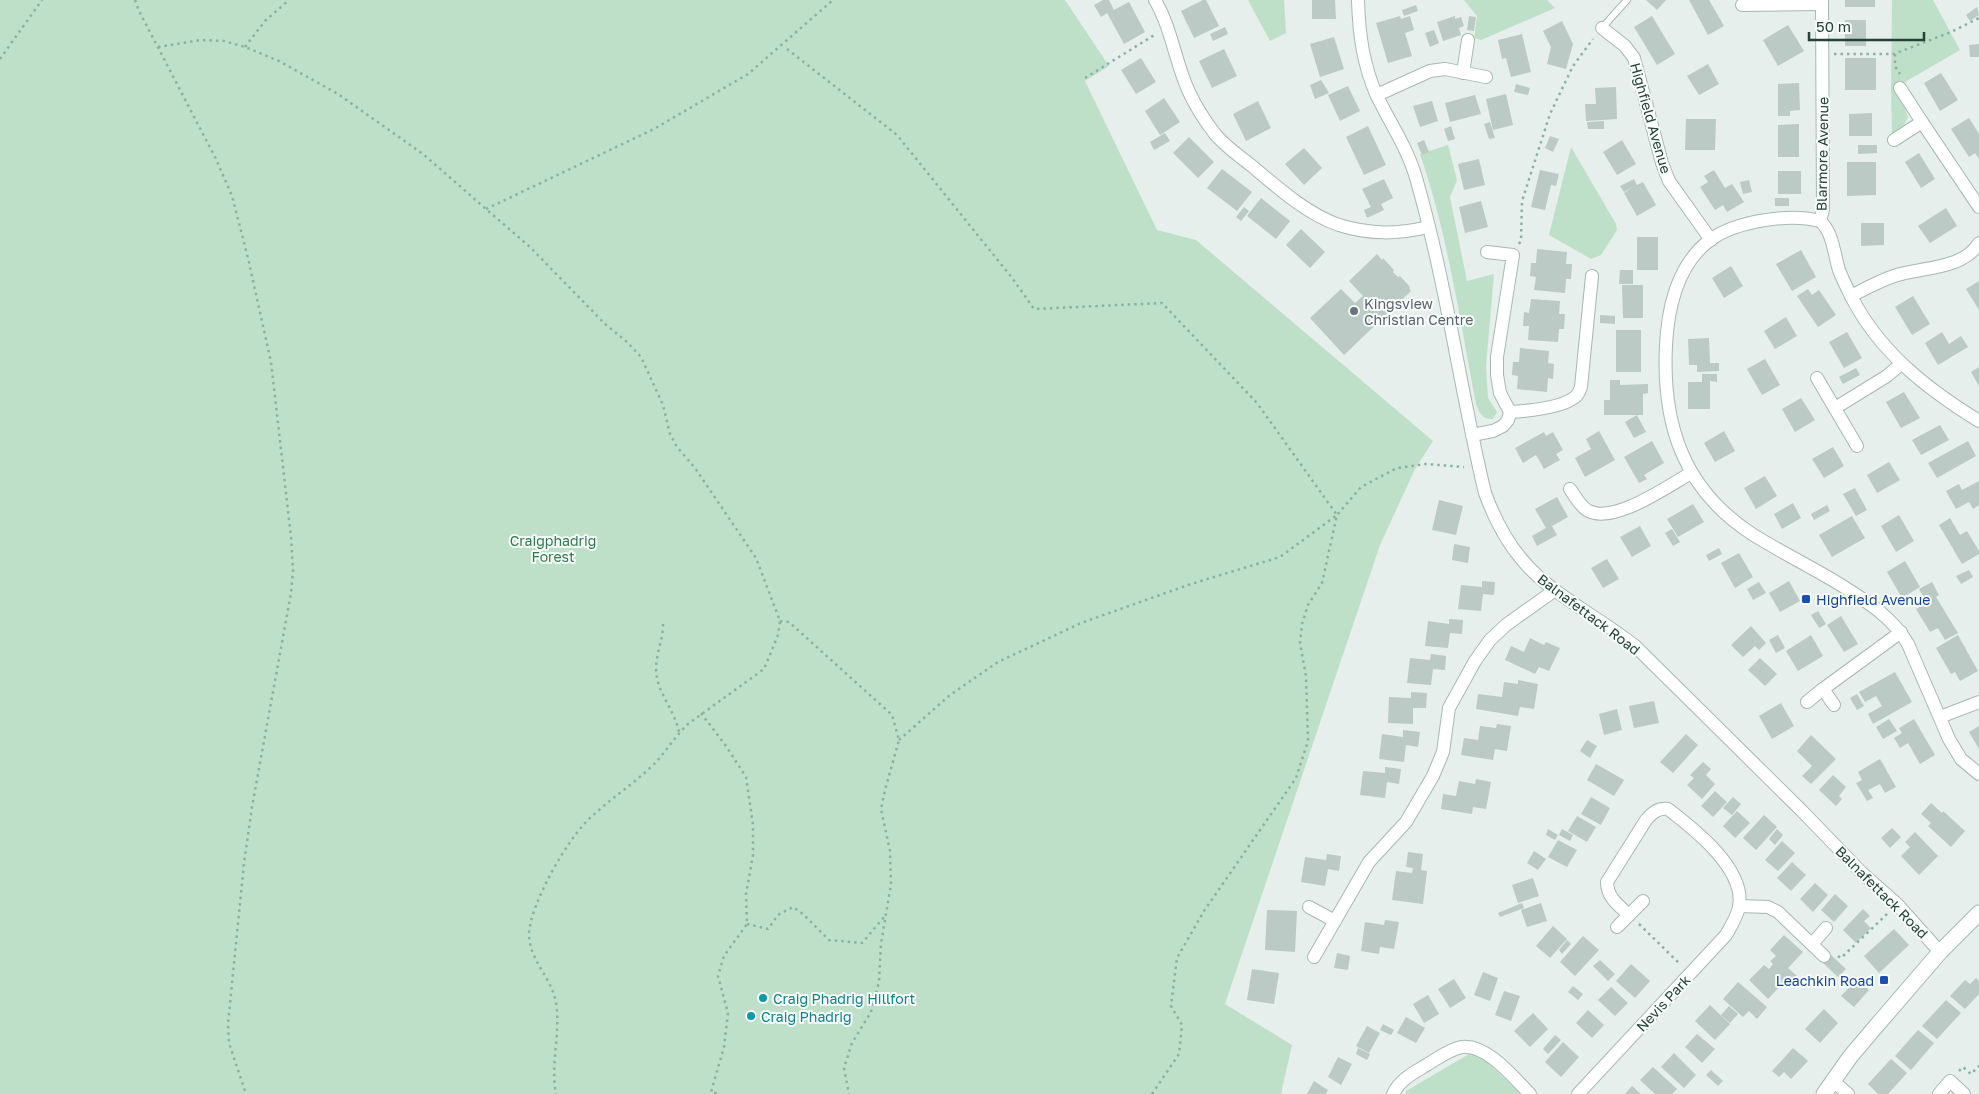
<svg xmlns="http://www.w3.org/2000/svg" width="1979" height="1094" viewBox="0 0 1979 1094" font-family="'Golos Text',sans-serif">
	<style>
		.green { fill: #bfe0c8 }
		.building { fill: #bbcac4 }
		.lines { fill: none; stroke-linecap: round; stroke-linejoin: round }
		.lane-casing { stroke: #a8b8b2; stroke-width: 8 }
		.street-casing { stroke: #a8b8b2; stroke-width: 14 }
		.secondary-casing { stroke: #a4bbb3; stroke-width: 17 }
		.path { stroke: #86b3a5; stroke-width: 2.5; stroke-dasharray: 2.5 4; stroke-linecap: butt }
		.lane { stroke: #fff; stroke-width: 6 }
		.street { stroke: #fff; stroke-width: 12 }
		.secondary { stroke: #fff; stroke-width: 15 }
		.worship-dot { fill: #6b7280; stroke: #f7fbf9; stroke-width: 2 }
		.transit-dot { fill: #1a4fb4; stroke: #f7fbf9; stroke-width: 2 }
		.culture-dot { fill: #0f9aa8; stroke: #f7fbf9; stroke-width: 2 }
		.labels { text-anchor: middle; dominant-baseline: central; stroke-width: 4; stroke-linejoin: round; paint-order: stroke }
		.street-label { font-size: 14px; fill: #24423a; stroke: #f7fbf9 }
		.worship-label { font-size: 14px; fill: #5b616d; stroke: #f7fbf9; text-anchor: start }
		.park-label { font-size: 14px; fill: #2d7a4b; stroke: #f7fbf9 }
		.transit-label { font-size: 14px; fill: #164399; stroke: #f7fbf9; text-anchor: start }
		.culture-label { font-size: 14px; fill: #0d838f; stroke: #f7fbf9; text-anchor: start }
	</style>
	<rect width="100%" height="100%" fill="#e6efeb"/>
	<g class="green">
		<path d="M0,0H1065L1109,66L1085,81L1157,230L1196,240L1433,441L1415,469L1380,545L1225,1004L1292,1045L1281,1094H0Z"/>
		<path d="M1248,0H1284L1286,33L1270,41Z"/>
		<path d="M1464,0H1547L1555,8L1481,40L1474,38L1477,16Z"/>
		<path d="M1892,0H1933L1960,50L1893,89L1905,108L1908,117L1903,127L1892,134L1891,90Z"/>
		<path d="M1448,145L1457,180L1450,197L1467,281L1494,274L1486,366L1488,398L1497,412L1493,419C1483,420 1479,413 1476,404C1460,321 1448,235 1420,154Z"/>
		<path d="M1571,147L1616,224L1617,230L1601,255L1591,259L1549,235Z"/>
		<path d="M1469,1054L1482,1057L1521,1094H1406V1091Z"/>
	</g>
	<g class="building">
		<path d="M1103,0H1109L1114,10L1129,2L1145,32L1124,44L1107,13L1101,17L1094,5Z"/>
		<path d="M1203,0H1206L1219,26L1194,38L1181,11Z"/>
		<path d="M1312,0H1335L1336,19H1312Z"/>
		<path d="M1646,0H1666L1657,10Z"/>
		<path d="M1689,0H1709L1724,26L1708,35Z"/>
		<rect x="1845" y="0" width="30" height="7"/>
		<path d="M1416,5L1418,11L1404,16L1402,10Z"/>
		<path d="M1977,7L1979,15L1970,21L1966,15Z"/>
		<path d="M1400,16L1401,19L1410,16L1414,30L1405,33L1412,56L1388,63L1376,23Z"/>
		<path d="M1455,16V19L1461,17L1464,26L1459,28L1461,35L1443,41L1437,22Z"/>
		<path d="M1469,16L1476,17L1474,31L1467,30Z"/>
		<path d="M1652,16L1675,54L1657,65L1634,27Z"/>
		<rect x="1845" y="20" width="21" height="26"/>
		<path d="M1562,21L1573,44L1566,69L1547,64L1551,47L1543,31Z"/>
		<path d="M1788,25L1804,51L1778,66L1763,40Z"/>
		<path d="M1225,27L1228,34L1213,41L1210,34Z"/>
		<path d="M1434,30L1439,43L1430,47L1425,33Z"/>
		<path d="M1522,34L1531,72L1511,77L1506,58L1502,59L1498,40Z"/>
		<path d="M1334,37L1344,69L1320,77L1310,44Z"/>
		<path d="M1979,44V57H1970L1969,45Z"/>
		<path d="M1224,49L1237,76L1212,88L1199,61Z"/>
		<path d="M1141,58L1156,82L1136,94L1121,70Z"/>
		<rect x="1845" y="58" width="31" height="32"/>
		<path d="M1708,64L1719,84L1699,95L1687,76Z"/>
		<path d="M1941,73L1958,100L1940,111L1924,83Z"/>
		<path d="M1321,80L1329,93L1315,99L1310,85Z"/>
		<path d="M1799,83L1800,110L1790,111V116H1778V84Z"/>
		<path d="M1516,84L1530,88L1528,95L1514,92Z"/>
		<path d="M1348,86L1360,111L1340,121L1328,95Z"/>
		<path d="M1616,87L1617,119L1586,121L1585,104H1596L1595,88Z"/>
		<path d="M1506,94L1513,125L1493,130L1486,99Z"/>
		<path d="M1475,95L1481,114L1450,122L1445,103Z"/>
		<path d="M1164,98L1180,122L1160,135L1145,111Z"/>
		<path d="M1258,101L1271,128L1246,141L1233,114Z"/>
		<path d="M1432,101L1438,121L1420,127L1413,106Z"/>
		<path d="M1872,113V136H1849V114Z"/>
		<path d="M1969,118L1979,134V159L1975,153L1969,157L1951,129Z"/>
		<path d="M1686,119H1716L1715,150H1685Z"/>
		<path d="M1604,121V129H1588L1587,122Z"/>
		<path d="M1490,122L1495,138L1489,139L1484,124Z"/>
		<path d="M1799,124V157H1778V125Z"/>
		<path d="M1368,126L1386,165L1364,175L1346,137Z"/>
		<path d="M1451,126L1455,139L1448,141L1444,129Z"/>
		<path d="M1165,133L1170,141L1154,150L1150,142Z"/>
		<path d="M1550,136L1559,139L1553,152L1545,148Z"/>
		<path d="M1189,137L1214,162L1198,178L1173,153Z"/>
		<path d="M1424,140L1429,152L1422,155L1417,143Z"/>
		<path d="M1622,140L1636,164L1617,175L1603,152Z"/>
		<path d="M1858,145H1877V153L1858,154Z"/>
		<path d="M1304,148L1322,168L1304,185L1285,164Z"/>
		<path d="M1919,153L1935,179L1921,188L1905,162Z"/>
		<path d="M1479,159L1485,185L1464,190L1458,164Z"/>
		<path d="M1847,162H1876V195L1847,196Z"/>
		<path d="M1222,169L1252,192L1237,211L1207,188Z"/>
		<path d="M1540,170L1559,174L1556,186L1551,185L1545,210L1531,207Z"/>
		<path d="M1714,170L1725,188L1732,184L1744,202L1727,212L1723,205L1715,210L1700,187L1708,182L1704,176Z"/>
		<rect x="1778" y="171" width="23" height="23"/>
		<path d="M1384,179L1393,198L1381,204L1384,210L1367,218L1364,210L1371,207L1362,189Z"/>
		<path d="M1634,179L1637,185L1643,182L1656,205L1637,216L1624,193L1634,186L1624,192L1620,186Z"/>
		<path d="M1749,180L1752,192L1743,194L1740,182Z"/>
		<path d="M1261,198L1290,221L1276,239L1247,216Z"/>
		<rect x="1775" y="198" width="14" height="8"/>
		<path d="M1481,201L1488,227L1465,233L1459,207Z"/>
		<path d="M1244,207L1249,211L1241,221L1236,217Z"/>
		<path d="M1946,208L1957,226L1930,243L1918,226Z"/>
		<path d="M1861,223H1884V245L1861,246Z"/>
		<path d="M1301,229L1325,252L1310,268L1286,245Z"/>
		<rect x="1637" y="237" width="21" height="33"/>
		<path d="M1537,249L1567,252L1566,264H1572L1571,279H1566L1565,293L1534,290L1536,277L1530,276L1531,263H1536Z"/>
		<path d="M1801,250L1816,277L1792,291L1776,264Z"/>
		<path d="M1377,254L1382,260L1383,258L1394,270L1393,272L1398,277L1400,276L1410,287L1409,288L1411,291L1344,355L1310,318L1341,289L1355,303L1363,296L1349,281Z"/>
		<path d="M1731,266L1743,286L1724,298L1712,278Z"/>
		<path d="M1620,270H1633V284H1619Z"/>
		<path d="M1979,281V310L1966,289Z"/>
		<path d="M1622,285H1643V318H1623Z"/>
		<path d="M1808,289L1812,295L1819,290L1836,315L1818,327L1797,296Z"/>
		<path d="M1913,296L1930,324L1912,335L1895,307Z"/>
		<path d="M1531,299L1560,301L1559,314H1565L1564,329H1559L1558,342L1528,340L1529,326H1523L1524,312L1529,313Z"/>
		<path d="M1600,315L1615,316V324L1600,323Z"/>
		<path d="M1786,317L1797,336L1775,349L1764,331Z"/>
		<rect x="1616" y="330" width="25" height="42"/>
		<path d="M1847,332L1862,358L1844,368L1829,342Z"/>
		<path d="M1942,332L1949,344L1961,336L1968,347L1938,365L1925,343Z"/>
		<path d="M1709,338L1710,363H1719V371L1697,372V365H1689L1688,339Z"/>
		<path d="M1520,348L1549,351L1548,363L1554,364L1553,379L1548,378L1547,392L1517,389L1518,376L1512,375L1513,362H1519Z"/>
		<path d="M1765,359L1780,385L1762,395L1747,369Z"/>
		<path d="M1979,367V386L1971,372Z"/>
		<path d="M1856,368L1860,375L1843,384L1839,377Z"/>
		<path d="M1702,374H1717V382L1710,381V409H1688V382H1702Z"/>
		<path d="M1610,380H1620V385L1648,384V393L1643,394V415H1604V400H1610Z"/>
		<path d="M1904,392L1920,418L1901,428L1886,402Z"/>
		<path d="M1801,398L1815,420L1795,432L1782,409Z"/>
		<path d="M1637,415L1646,432L1634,438L1625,422Z"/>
		<path d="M1940,425L1949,440L1921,455L1912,440Z"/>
		<path d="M1599,431L1615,460L1585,477L1575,458L1591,449L1586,439Z"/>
		<path d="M1724,431L1735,451L1715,462L1704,443Z"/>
		<path d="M1544,432L1546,436L1553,432L1563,450L1556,454L1560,460L1544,469L1536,455L1523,463L1515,448Z"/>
		<path d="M1652,441L1664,463L1644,475L1647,479L1639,483L1624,457Z"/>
		<path d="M1968,441L1976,456L1937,478L1928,463Z"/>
		<path d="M1833,447L1844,466L1824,478L1812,459Z"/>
		<path d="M1889,462L1900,480L1877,493L1867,475Z"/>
		<path d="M1765,476L1777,496L1756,509L1744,488Z"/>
		<path d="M1979,481V505L1973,509L1969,502L1956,509L1946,491L1959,484L1962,490Z"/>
		<path d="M1855,488L1867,510L1856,516L1843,494Z"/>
		<path d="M1557,497L1568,517L1552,526L1557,535L1537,546L1532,536L1546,528L1535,509Z"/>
		<path d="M1439,500L1463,506L1456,535L1432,530Z"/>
		<path d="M1793,503L1801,518L1782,529L1774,514Z"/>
		<path d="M1693,504L1704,522L1678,537L1667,519Z"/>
		<path d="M1827,505L1830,511L1814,520L1811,514Z"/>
		<path d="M1899,515L1914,541L1896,552L1881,526Z"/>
		<path d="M1852,516L1865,538L1832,557L1819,535Z"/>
		<path d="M1950,518L1960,535L1967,531L1979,551V554L1962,564L1939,525Z"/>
		<path d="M1640,526L1651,546L1632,557L1620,537Z"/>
		<path d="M1672,529L1680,542L1673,546L1665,533Z"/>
		<path d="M1454,544L1470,547L1468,563L1452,560Z"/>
		<path d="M1719,548L1722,554L1709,561L1706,555Z"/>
		<path d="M1739,553L1753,577L1735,588L1721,563Z"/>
		<path d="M1607,559L1619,579L1603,588L1591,568Z"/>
		<path d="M1905,561L1920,587L1902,598L1887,572Z"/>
		<path d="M1969,570L1973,577L1961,584L1956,576Z"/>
		<path d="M1482,581L1495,582L1494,595L1483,594L1481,611L1458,609L1461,585L1482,587Z"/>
		<path d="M1789,581L1800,601L1780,612L1769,593Z"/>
		<path d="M1759,582L1766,593L1753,600L1747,589Z"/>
		<path d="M1932,582L1939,595L1936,597L1958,633L1945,640L1938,628L1930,632L1916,609L1927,603L1919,589Z"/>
		<path d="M1818,611L1826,624L1819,628L1811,615Z"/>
		<path d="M1841,616L1858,644L1844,652L1827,625Z"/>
		<path d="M1449,619L1463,620L1462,634L1450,633L1448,648L1425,646L1428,621L1449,624Z"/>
		<path d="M1751,626L1766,643L1759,650L1755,646L1743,657L1731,645Z"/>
		<path d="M1778,635L1785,648L1776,653L1769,640Z"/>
		<path d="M1811,635L1823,656L1798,671L1786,651Z"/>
		<path d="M1958,635L1978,671L1960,681L1955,672L1951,674L1936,648Z"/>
		<path d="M1530,638L1544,645L1546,642L1560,648L1549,671L1539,667L1535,674L1505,660L1511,646L1524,652Z"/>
		<path d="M1431,654L1446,656L1445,670L1433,669L1431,685L1407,683L1410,658L1430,660Z"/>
		<path d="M1760,658L1777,674L1765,686L1748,670Z"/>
		<path d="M1895,672L1912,702L1873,724L1868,714L1882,706L1876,696L1865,702L1859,692Z"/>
		<path d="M1518,680L1538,684L1534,709L1520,707L1518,716L1476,709L1478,694L1502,697L1504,682L1518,684Z"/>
		<path d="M1411,692L1427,693L1426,708H1413V724L1388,723L1389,697L1411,698Z"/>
		<path d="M1857,694L1864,706L1857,710L1850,698Z"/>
		<path d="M1654,701L1659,723L1634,728L1629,706Z"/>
		<path d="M1781,703L1794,726L1772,739L1759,716Z"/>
		<path d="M1617,709L1622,730L1604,735L1599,714Z"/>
		<path d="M1889,719L1897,731L1883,739L1876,727Z"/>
		<path d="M1914,719L1935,755L1920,764L1908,743L1900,748L1894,738L1902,733L1899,728Z"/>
		<path d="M1497,724L1511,726L1507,751L1495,749L1493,760L1461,755L1464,738L1478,740L1480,726L1496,728Z"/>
		<path d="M1979,726V749L1969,732Z"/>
		<path d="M1403,730L1420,732L1418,747L1406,745L1404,762L1379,759L1382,734L1403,737Z"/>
		<path d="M1686,734L1698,745L1673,773L1660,762Z"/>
		<path d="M1811,735L1836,759L1811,784L1802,776L1812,766L1797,751Z"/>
		<path d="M1587,740L1597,746L1590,758L1580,751Z"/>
		<path d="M1880,759L1896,787L1885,793L1880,784L1868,790L1873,798L1867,801L1856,783L1862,780L1858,772Z"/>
		<path d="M1703,762L1711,769L1706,775L1715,784L1702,799L1687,785L1694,778L1690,775Z"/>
		<path d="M1596,764L1624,780L1614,796L1587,780Z"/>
		<path d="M1385,767L1401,769L1399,784L1387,782L1385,798L1360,795L1363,771L1385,773Z"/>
		<path d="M1833,775L1846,787L1839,796L1842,799L1836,806L1819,790Z"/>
		<path d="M1476,779L1491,782L1486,809L1473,807L1472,814L1441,809L1443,794L1456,796L1459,781L1475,784Z"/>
		<path d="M1715,791L1727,802L1713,817L1701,806Z"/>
		<path d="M1591,797L1610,808L1601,825L1581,814Z"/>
		<path d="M1733,797L1741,804L1732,815L1723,808Z"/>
		<path d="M1931,803L1942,813L1943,811L1965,831L1951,847L1928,826L1931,823L1921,814Z"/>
		<path d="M1737,811L1750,823L1735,838L1723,826Z"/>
		<path d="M1764,815L1777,827L1756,850L1743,838Z"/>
		<path d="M1577,816L1596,827L1587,842L1568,831Z"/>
		<path d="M1892,828L1901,837L1890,848L1881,838Z"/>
		<path d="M1548,829L1558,835L1555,840L1546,835Z"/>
		<path d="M1562,829L1573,835L1570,841L1559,835Z"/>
		<path d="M1777,829L1783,835L1775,845L1769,839Z"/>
		<path d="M1915,832L1938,856L1919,875L1901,856L1910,847L1905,842Z"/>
		<path d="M1558,840L1577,850L1567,867L1548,857Z"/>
		<path d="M1782,841L1795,853L1778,871L1765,860Z"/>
		<path d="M1534,851L1546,859L1538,870L1527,863Z"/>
		<path d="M1408,852L1423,854L1421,870L1427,871L1423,904L1392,900L1396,871L1412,873L1413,868L1406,867Z"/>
		<path d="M1327,854L1341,856L1339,871L1328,869L1325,886L1301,882L1305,857L1326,860Z"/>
		<path d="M1792,862L1806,875L1791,891L1777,878Z"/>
		<path d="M1533,878L1539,896L1518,903L1512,885Z"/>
		<path d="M1815,883L1828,895L1813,912L1800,899Z"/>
		<path d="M1835,894L1848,906L1834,922L1821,910Z"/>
		<path d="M1522,903L1524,908L1500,917L1498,913Z"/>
		<path d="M1541,903L1547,921L1527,927L1521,910Z"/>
		<path d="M1863,909L1870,916L1864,921L1871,928L1856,943L1843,930Z"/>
		<path d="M1267,910L1297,911L1295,952L1265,950Z"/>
		<path d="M1385,920L1399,922L1394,949L1380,947L1379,954L1361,951L1365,922L1384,925Z"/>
		<path d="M1553,926L1567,939L1550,958L1536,946Z"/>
		<path d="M1894,929L1909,945L1879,973L1864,956Z"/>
		<path d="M1784,935L1803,952L1788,968L1797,976L1787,986L1774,973L1783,983L1768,999L1749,980L1764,965L1769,969L1773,964L1770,961L1776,956L1770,950Z"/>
		<path d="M1583,936L1599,950L1575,976L1560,962Z"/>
		<path d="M1567,940L1571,944L1562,954L1559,950Z"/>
		<path d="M1337,953L1350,956L1348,970L1334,968Z"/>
		<path d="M1831,955L1846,969L1838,977L1823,963Z"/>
		<path d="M1600,960L1615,974L1608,981L1593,966Z"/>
		<path d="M1631,964L1650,981L1635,998L1616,981Z"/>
		<path d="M1252,969L1279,973L1274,1004L1247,1000Z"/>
		<path d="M1483,972L1498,978L1490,1001L1474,995Z"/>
		<path d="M1976,978L1979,981V994L1965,1009L1950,996L1965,980L1970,984Z"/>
		<path d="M1454,979L1466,998L1450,1008L1438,989Z"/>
		<path d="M1857,979L1869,990L1854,1007L1841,996Z"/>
		<path d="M1738,982L1767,1007L1757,1019L1749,1011L1743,1017L1723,999Z"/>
		<path d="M1573,986L1583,994L1578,1000L1568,992Z"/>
		<path d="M1611,987L1628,1003L1615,1016L1598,1000Z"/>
		<path d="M1504,991L1520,996L1511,1021L1495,1015Z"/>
		<path d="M1428,995L1439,1014L1424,1023L1413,1004Z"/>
		<path d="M1946,1000L1961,1013L1937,1039L1922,1026Z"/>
		<path d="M1710,1005L1730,1024L1715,1040L1695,1021Z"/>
		<path d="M1729,1006L1738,1014L1730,1023L1721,1015Z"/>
		<path d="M1824,1009L1838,1023L1820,1043L1805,1029Z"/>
		<path d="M1588,1010L1604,1025L1592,1038L1576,1023Z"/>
		<path d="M1533,1013L1548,1029L1530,1047L1514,1031Z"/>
		<path d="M1406,1017L1425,1028L1416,1043L1397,1033Z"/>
		<path d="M1383,1024L1394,1030L1391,1035L1380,1030Z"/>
		<path d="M1367,1026L1380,1033L1369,1053L1356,1046Z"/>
		<path d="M1918,1030L1934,1043L1911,1070L1895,1056Z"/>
		<path d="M1697,1034L1715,1049L1702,1063L1685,1047Z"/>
		<path d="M1555,1035L1561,1040L1548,1054L1543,1049Z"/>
		<path d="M1563,1042L1579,1057L1561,1077L1545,1062Z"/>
		<path d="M1358,1048L1370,1054L1367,1060L1356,1054Z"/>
		<path d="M1793,1048L1808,1061L1791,1079L1784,1072L1779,1077L1772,1071Z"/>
		<path d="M1674,1053L1696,1075L1684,1088L1661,1067Z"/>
		<path d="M1338,1057L1352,1064L1341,1085L1328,1077Z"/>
		<path d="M1891,1059L1907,1073L1888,1094H1878L1868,1084Z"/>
		<path d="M1653,1067L1677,1089L1672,1094H1655L1640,1080Z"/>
		<path d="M1711,1070L1723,1081L1718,1086L1706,1075Z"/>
		<path d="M1314,1081L1328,1090L1326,1094H1307Z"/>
		<path d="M1632,1086L1641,1094H1625Z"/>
	</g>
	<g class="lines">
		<defs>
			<path id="lane" d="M1602,28L1627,0"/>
			<g id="street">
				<path d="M1155,0C1172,29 1175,62 1189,92C1196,107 1205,121 1215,134C1225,146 1239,156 1252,166C1278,188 1307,214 1339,225C1371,235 1397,234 1429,227"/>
				<path d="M1358,0C1359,34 1363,65 1377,96C1390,123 1408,149 1416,178C1446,281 1460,389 1485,493C1497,526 1514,556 1541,579C1570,604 1605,622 1635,646L1802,811L1862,873L1897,904L1940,952"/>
				<path d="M1742,5L1822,4"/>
				<path d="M1602,28L1625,46L1634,58L1662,163L1669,181L1711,240"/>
				<path d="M1463,73L1468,40"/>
				<path d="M1900,88L1922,122"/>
				<path d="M1377,95L1430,71L1445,69L1486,77"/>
				<path d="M1894,140L1922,122L1979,207"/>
				<path d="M1820,221L1823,210L1822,0"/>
				<path d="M1851,296C1865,289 1879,281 1894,276C1920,267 1963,270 1979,243"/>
				<path d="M1817,378L1857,446"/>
				<path d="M1835,408L1887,376L1901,364"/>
				<path d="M1510,412C1526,411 1562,408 1575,397C1578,395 1580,390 1581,387L1592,276"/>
				<path d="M1979,421C1927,389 1878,351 1850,294C1846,286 1842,278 1839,270C1834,254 1833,232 1820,221C1789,213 1736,221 1710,240C1678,264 1668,307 1666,345C1662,424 1683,489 1752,534C1782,553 1814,568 1844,587C1869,603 1893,618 1908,644L1949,739L1961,759L1979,774"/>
				<path d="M1472,435L1493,431L1503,426L1508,420L1510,412L1500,393L1497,375V357L1513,255L1487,252"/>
				<path d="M1570,489C1575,496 1580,506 1587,510C1612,526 1668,486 1691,473"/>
				<path d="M1807,702L1823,689"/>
				<path d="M1834,705L1823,689L1901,632"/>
				<path d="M1940,717L1979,702"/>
				<path d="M1739,906L1768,907L1778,912L1824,956"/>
				<path d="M1309,907L1335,921"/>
				<path d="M1617,927L1643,901"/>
				<path d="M1812,944L1826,928"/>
				<path d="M1314,957L1369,862L1406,822L1433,776L1443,752L1449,708L1475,661L1490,640L1506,625L1555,590"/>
				<path d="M1832,1080L1848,1094"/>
				<path d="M1393,1094C1400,1079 1414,1073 1428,1064C1438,1058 1450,1049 1462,1047C1487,1044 1514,1078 1530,1094"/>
				<path d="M1578,1094L1726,935C1731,926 1737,917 1739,907C1746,869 1694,829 1668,809C1658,808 1653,812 1646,820L1607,882C1607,897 1618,905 1629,915"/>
				<path d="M1939,1094L1950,1081L1964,1094"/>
			</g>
			<path id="secondary" d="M1824,1094L1850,1057L1872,1031L1940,952L1979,913"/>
		</defs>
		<use href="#lane" class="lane-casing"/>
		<use href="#street" class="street-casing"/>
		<use href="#secondary" class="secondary-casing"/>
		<g class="path">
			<path d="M135,0L139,11L216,159L232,196L248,258L271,362L291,537L293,571L291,593L252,807L244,863L228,1024L229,1043L246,1094"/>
			<path d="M158,47L201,40L224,41L245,47L279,61L338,94L423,154L486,209L530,247L605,324L627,342L641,357L663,405L670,434L677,447L695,468L756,558L780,621L778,635L764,669L688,724C674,737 665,754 651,767C632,785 609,800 590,818C568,838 530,904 529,934C529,960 552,978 556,1003C561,1033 550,1064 556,1094"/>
			<path d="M245,47L265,21L289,0"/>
			<path d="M787,49L897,135L1013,279L1034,309L1162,303L1257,403L1337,515L1280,557L1191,584L1081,623L998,662L950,695L899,740"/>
			<path d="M1834,54H1894L1951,32L1979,18"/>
			<path d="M1895,54V66L1900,74"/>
			<path d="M0,59L42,0"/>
			<path d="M1085,78L1156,34"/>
			<path d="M486,209L654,129L748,74L833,0"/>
			<path d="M1519,244L1521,240L1522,201L1550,114L1573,66L1593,39"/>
			<path d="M780,621L789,622L892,715L899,740L885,790L881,809L890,851L891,884L881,944L879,982L871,1012L852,1043L844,1068L849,1094"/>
			<path d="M663,624C663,643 653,659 657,678C661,697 675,712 679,732"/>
			<path d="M701,713L726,746L746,777L753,824V855L746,894L747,924L724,956L718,976L728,1013L724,1047L711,1092L719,1094"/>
			<path d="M747,924L768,929L778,915L793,907L803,914L829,940L862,943L885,916"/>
			<path d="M1639,924L1680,964"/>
			<path d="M1838,956L1841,958L1887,914"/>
			<path d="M1959,1071L1963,1067L1971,1074L1979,1066"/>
			<path d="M1152,1094L1179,1054L1182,1025L1171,1006L1177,958L1204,911L1296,778L1308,741L1306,676L1300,643L1302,624L1308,605L1322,583L1337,515L1361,487L1397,468L1426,464L1464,467"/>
		</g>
		<use href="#lane" class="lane"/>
		<use href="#street" class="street"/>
		<use href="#secondary" class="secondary"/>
	</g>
	<circle class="worship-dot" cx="1354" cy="311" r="5"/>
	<g class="transit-dot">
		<rect x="1801" y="594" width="10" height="10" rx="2.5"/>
		<rect x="1879" y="975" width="10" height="10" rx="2.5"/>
	</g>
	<g class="culture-dot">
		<circle cx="763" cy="998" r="5"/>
		<circle cx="751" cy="1016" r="5"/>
	</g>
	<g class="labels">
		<g class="street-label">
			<text transform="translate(1651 118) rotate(74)">Highfield Avenue</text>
			<text transform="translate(1822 154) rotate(-89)">Blarmore Avenue</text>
			<text transform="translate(1589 614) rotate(37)">Balnafettack Road</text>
			<text transform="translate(1882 892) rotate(45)">Balnafettack Road</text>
			<text transform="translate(1663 1003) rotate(-47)">Nevis Park</text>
		</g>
		<g class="worship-label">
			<text x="1364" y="303">Kingsview<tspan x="1364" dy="16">Christian Centre</tspan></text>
		</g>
		<g class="park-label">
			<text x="553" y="540">Craigphadrig<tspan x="553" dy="16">Forest</tspan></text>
		</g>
		<g class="transit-label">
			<text x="1816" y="599">Highfield Avenue</text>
			<text x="1874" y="980" text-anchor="end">Leachkin Road</text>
		</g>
		<g class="culture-label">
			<text x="773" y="998">Craig Phadrig Hillfort</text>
			<text x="761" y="1016">Craig Phadrig</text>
		</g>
	</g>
	<path d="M1809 32v8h115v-8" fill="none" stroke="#24423a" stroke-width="2.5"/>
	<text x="1816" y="32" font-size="15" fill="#24423a" stroke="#f7fbf9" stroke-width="4" paint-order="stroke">50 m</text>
</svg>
